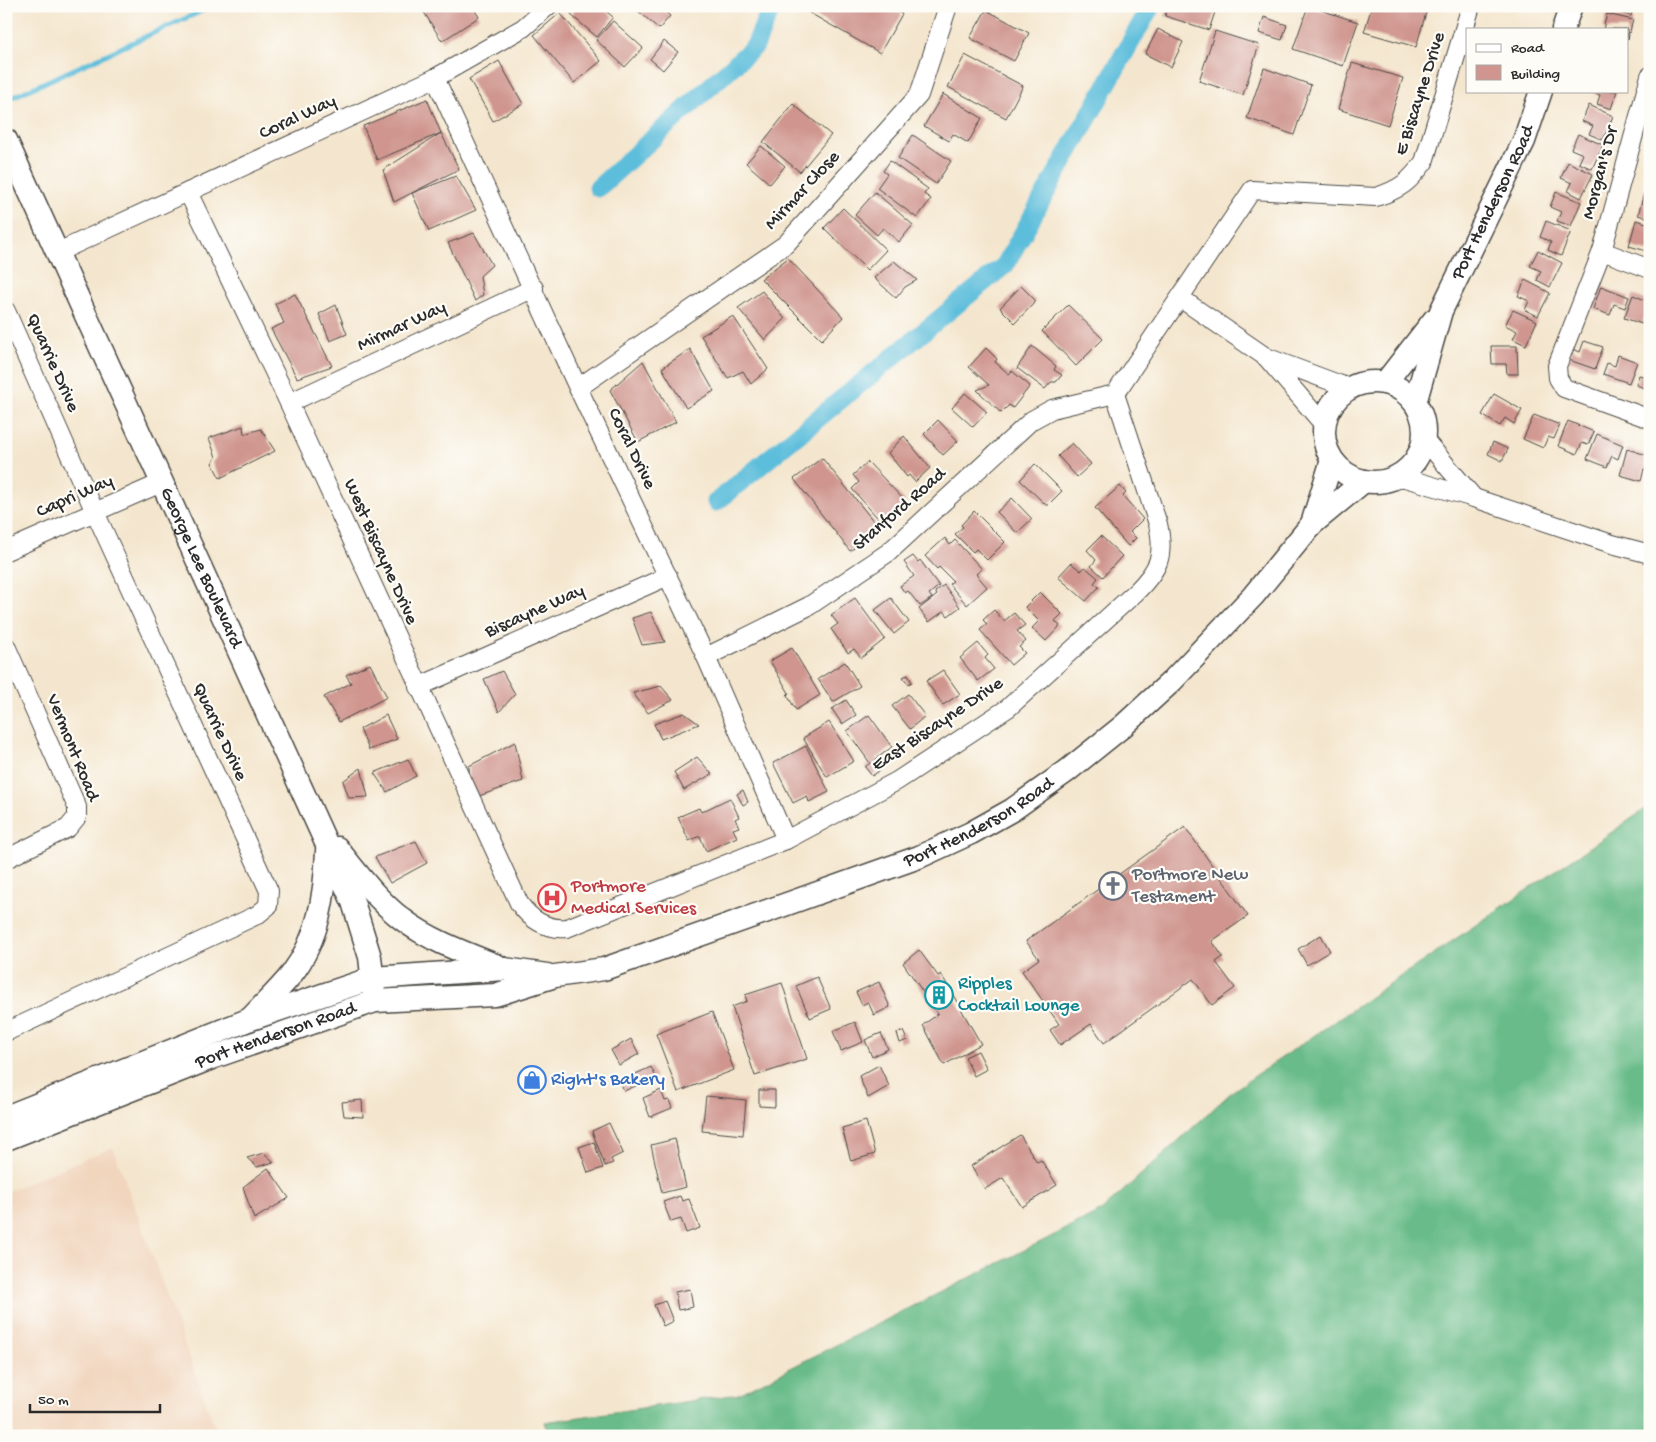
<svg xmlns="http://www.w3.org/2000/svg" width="1656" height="1442" viewBox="0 0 1656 1442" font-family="'Gochi Hand',sans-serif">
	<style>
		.built { fill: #f1d5bd }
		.forest { fill: #69bc89; stroke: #4a745a }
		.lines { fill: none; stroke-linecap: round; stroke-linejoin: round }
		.stream { stroke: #5dbedb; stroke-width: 5 }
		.canal { stroke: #5dbedb; stroke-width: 19 }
		.building { fill: #cf958e }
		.minor-casing { stroke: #494743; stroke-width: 20 }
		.major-casing { stroke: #494743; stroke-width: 25 }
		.minor { stroke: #fff; stroke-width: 18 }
		.major { stroke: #fff; stroke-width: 22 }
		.labels { text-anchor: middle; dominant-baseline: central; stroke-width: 4.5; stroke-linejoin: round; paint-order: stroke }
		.street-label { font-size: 19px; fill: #2b2b2b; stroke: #fdfcf7 }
		.worship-label { font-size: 19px; fill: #5b616d; stroke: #fdfcf7; text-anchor: start }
		.health-label { font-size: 19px; fill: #be3a42; stroke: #fdfcf7; text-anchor: start }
		.culture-label { font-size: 19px; fill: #0d838f; stroke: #fdfcf7; text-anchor: start }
		.shop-label { font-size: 19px; fill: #366cbe; stroke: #fdfcf7; text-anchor: start }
	</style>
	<rect width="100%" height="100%" fill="#fdfcf7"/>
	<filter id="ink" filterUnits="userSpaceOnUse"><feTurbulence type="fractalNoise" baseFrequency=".02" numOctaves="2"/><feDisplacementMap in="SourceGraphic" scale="10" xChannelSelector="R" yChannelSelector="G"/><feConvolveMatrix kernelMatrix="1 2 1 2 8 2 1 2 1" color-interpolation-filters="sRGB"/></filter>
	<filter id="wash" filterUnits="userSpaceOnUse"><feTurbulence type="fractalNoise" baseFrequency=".0096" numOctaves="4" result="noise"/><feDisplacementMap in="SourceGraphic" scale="20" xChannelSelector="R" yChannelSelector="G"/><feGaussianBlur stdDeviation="1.12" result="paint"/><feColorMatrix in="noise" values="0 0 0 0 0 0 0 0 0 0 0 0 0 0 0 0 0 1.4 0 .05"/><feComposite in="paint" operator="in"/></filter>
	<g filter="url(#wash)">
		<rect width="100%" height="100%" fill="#f4e6ce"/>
		<path class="built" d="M113,1147L218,1436H6V1192Z"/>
		<path class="forest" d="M1650,806V1436H550L545,1422L739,1394L1100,1212L1233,1091Z"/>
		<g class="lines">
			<path class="stream" d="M6,100L213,6"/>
			<g class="canal">
				<path d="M598,188L755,46L772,6"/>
				<path d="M716,502L1005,265L1151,6"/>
			</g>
		</g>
		<g id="blocks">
			<g class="building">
				<path d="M420,6H472L479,17L442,41Z"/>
				<path d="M578,6H600L613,17L597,37L571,15Z"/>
				<path d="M639,6H659L670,16L659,29L636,9Z"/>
				<path d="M811,6H888L902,14L880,53L808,12Z"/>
				<path d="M1168,6H1217L1209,30L1165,16Z"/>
				<path d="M1308,6L1358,22L1343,66L1293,49Z"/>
				<path d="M1372,6H1428L1416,47L1364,32Z"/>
				<path d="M1619,6H1634L1631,16L1617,12Z"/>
				<path d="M986,10L1029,33L1014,61L970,38Z"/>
				<path d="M560,13L601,61L574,83L534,35Z"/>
				<path d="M1607,14L1633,20L1628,39L1627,29H1603Z"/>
				<path d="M1264,17L1287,25L1282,40L1259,33Z"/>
				<path d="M613,21L643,48L625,67L596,40Z"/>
				<path d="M1158,29L1183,42L1171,67L1145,54Z"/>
				<path d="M1215,31L1259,45L1243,95L1199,81Z"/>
				<path d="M664,41L678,52L663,70L650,59Z"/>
				<path d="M965,55L1023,86L1006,118L948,87Z"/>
				<path d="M499,61L523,104L493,121L469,79Z"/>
				<path d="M1352,63L1403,78L1388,125L1338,109Z"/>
				<path d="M1264,68L1311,85L1294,135L1247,118Z"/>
				<path d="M1589,91H1617L1611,109L1597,104L1600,95Z"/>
				<path d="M943,94L982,118L968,143L953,134L949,141L924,126Z"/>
				<path d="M427,99L441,133L377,160L363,126Z"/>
				<path d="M793,104L831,135L800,172L763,142Z"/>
				<path d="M1589,105L1613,116L1603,140L1589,134L1593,126L1582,121Z"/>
				<path d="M441,133L459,169L394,202L383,170Z"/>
				<path d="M1578,134L1603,145L1592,169L1579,163L1583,154L1571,149Z"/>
				<path d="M913,135L951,161L936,184L898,158Z"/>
				<path d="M761,146L785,166L770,184L746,163Z"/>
				<path d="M890,161L928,189L924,194L931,199L917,218L877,188L887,174L883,171Z"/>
				<path d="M1568,162L1593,174L1581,198L1568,191L1572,183L1561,178Z"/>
				<path d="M456,176L476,210L429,231L412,193Z"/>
				<path d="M1645,190L1650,191V219L1638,215Z"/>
				<path d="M875,192L913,225L899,242L883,228L877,235L855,215Z"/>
				<path d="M1556,192L1581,202L1571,226L1557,221L1561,212L1550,207Z"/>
				<path d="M843,208L886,250L867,270L824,228Z"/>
				<path d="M1636,220L1650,224V252L1629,246Z"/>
				<path d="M1546,221L1571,231L1561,256L1548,250L1551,242L1540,237Z"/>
				<path d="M474,233L492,265L480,276L483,295L475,301L448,243Z"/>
				<path d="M1538,250L1562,263L1550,287L1537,280L1541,271L1530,266Z"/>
				<path d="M788,258L843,317L822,340L761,279Z"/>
				<path d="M894,261L917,280L905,287L896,298L874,278Z"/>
				<path d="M1525,280L1550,293L1538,316L1525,310L1529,301L1518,296Z"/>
				<path d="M1021,286L1036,301L1015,323L1000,308Z"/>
				<path d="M1601,286L1629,297L1625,308L1614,304L1610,315L1593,309Z"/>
				<path d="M762,291L785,319L765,340L738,308Z"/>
				<path d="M295,294L332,366L297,378L271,329L284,323L275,304Z"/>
				<path d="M1633,295L1650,302V315L1646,313L1642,324L1624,318Z"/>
				<path d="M336,305L347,334L330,341L319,314Z"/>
				<path d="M1068,305L1103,339L1076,366L1042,331Z"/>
				<path d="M1513,310L1537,321L1526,345L1513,339L1517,331L1505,325Z"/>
				<path d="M733,316L768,369L751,384L743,371L728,378L701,336Z"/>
				<path d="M1584,341L1603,347L1595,369L1569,360L1573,349L1580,352Z"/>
				<path d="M1032,346L1056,366L1054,370L1062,375L1056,382H1051L1045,389L1017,368Z"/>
				<path d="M1491,346H1517L1518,374H1507L1506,364H1492Z"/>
				<path d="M986,348L997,359L995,362L1009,374L1012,371L1030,386L1013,408L1009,405L1001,413L977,390L989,385L969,367Z"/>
				<path d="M690,349L714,391L686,408L662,368Z"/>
				<path d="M1618,355L1637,362L1629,383L1603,374L1607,363L1615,366Z"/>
				<path d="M643,361L676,422L638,442L610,390Z"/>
				<path d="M1650,369V390L1636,385L1639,375L1647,377Z"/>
				<path d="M965,393L987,412L973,427L952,408Z"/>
				<path d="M1494,394L1522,410L1514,424L1505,418L1500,426L1482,415Z"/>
				<path d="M1534,415L1560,425L1554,439L1548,437L1543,448L1523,439Z"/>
				<path d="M938,420L958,441L943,455L924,434Z"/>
				<path d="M1568,421L1594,432L1588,445L1582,443L1577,454L1558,446Z"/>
				<path d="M243,426L244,434L261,429L275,451L220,478L212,463L216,457L209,438Z"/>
				<path d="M1597,434L1623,445L1618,459L1612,456L1607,467L1587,459Z"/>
				<path d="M904,436L930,468L915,482L909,475L907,477L888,453Z"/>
				<path d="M1493,442L1508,449L1502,461L1488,454Z"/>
				<path d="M1072,443L1091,464L1077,477L1058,456Z"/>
				<path d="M1627,449L1650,456V471L1644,469L1641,481L1620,475Z"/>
				<path d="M822,458L880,529L850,551L794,479Z"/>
				<path d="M868,462L905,501L891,514L894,516L884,525L852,489L859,482L853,475Z"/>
				<path d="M1035,464L1062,491L1047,506L1020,480Z"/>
				<path d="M1120,486L1126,493L1123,496L1143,519L1130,532L1136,538L1128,546L1095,508Z"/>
				<path d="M1012,498L1032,519L1017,533L997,512Z"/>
				<path d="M974,511L1005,542L987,560L976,549L973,552L955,534L963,527L961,525Z"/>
				<path d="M1101,536L1122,556L1103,577L1091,566L1096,560L1087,550Z"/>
				<path d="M945,538L950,545L955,540L982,569L976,574L987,587L967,605L949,584L953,581L939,567L937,569L925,556Z"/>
				<path d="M913,556L918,562L920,560L939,586L929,594L932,598L920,606L908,591L905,593L900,586L914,576L904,562Z"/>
				<path d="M1071,563L1081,571L1085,567L1098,578L1094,583L1099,587L1086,601L1058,577Z"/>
				<path d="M944,585L960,607L948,616L944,611L929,622L919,609L937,595L935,592Z"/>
				<path d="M1040,592L1062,614L1055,621L1060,626L1046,641L1032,628L1039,621L1025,607Z"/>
				<path d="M855,598L885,639L861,658L854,649L848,653L831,629L838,624L831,615Z"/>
				<path d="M891,598L909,622L894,634L875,610Z"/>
				<path d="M994,610L1004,621L1014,613L1025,625L1017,631L1026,641L1019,647L1025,653L1011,665L980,630L987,624L983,620Z"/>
				<path d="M651,612L665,642L642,645L632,618Z"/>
				<path d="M978,643L988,655L985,658L994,669L978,681L960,658Z"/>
				<path d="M792,648L820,695L796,710L787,695L789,693L770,661Z"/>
				<path d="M845,662L860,686L833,702L818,679Z"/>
				<path d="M370,664L387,697L339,722L324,697L351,683L346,675Z"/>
				<path d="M943,670L960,694L943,705L926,681Z"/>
				<path d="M502,671L515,694L499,712L484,679Z"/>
				<path d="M908,675L912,682L908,684L903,677Z"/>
				<path d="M661,686L673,700L648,713L633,693Z"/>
				<path d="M908,694L925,716L910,729L892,706Z"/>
				<path d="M846,700L856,715L842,724L832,709Z"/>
				<path d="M684,713L699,724L661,739L654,724Z"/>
				<path d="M386,715L397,739L369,750L360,729Z"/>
				<path d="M869,715L892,747L876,759L883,768L872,776L865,767L870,763L847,731Z"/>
				<path d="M829,722L854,761L827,777L803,738Z"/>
				<path d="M515,742L523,781L470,799L469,766Z"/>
				<path d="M806,746L829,792L809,802L807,796L793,803L773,763Z"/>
				<path d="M697,757L712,774L684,790L674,772Z"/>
				<path d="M408,759L416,776L387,792L374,773Z"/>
				<path d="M361,768L368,797L349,798L343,781Z"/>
				<path d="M743,790L748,802L743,805L737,794Z"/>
				<path d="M730,798L739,817L735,819L739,827L733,829L737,837L706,851L700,836L689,841L678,817L699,808L701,812Z"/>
				<path d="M1185,827L1248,916L1212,941L1223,957L1216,962L1235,988L1212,1005L1193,979L1104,1043L1091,1024L1060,1045L1050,1030L1059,1024L1022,971L1039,959L1026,941Z"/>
				<path d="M416,841L427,863L390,883L375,857Z"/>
				<path d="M1321,935L1330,951L1307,965L1298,949Z"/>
				<path d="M919,950L938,976L941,974L981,1044L944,1065L923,1025L938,1014L903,963Z"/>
				<path d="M817,977L831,1009L810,1018L796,986Z"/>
				<path d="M879,982L890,1007L874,1015L868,1002L862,1005L856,992Z"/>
				<path d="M782,983L807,1059L755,1076L732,1007L747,1001L745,995Z"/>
				<path d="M712,1012L734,1070L678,1092L656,1034Z"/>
				<path d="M855,1022L863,1042L841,1051L833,1031Z"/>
				<path d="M903,1031L907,1040L900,1043L897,1033Z"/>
				<path d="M881,1033L888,1049L872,1057L865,1040Z"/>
				<path d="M631,1039L639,1054L619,1065L611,1050Z"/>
				<path d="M978,1051L987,1069L974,1076L965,1057Z"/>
				<path d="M879,1065L889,1086L868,1098L859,1076Z"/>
				<path d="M651,1067L656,1077L624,1091L620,1081Z"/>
				<path d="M661,1090L665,1101L669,1100L672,1108L650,1117L643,1098Z"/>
				<path d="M759,1090H775V1107L759,1106Z"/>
				<path d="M706,1096L746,1100L743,1135L702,1131Z"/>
				<path d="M362,1100L363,1117L344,1116L342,1102Z"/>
				<path d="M866,1121L875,1154L851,1161L842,1128Z"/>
				<path d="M609,1123L623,1153L611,1159L613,1163L605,1166L592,1131Z"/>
				<path d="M1020,1135L1037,1162L1041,1160L1057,1185L1022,1207L1003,1178L985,1189L971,1166Z"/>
				<path d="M675,1139L686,1187L662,1193L651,1145Z"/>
				<path d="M594,1142L603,1168L588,1173L579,1147Z"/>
				<path d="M264,1153L274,1162L257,1167L247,1158Z"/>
				<path d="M268,1168L289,1198L254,1219L243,1187Z"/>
				<path d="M680,1196L682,1201L689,1199L700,1228L686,1233L681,1219L671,1222L663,1202Z"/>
				<path d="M690,1289L693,1307L678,1310L675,1292Z"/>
				<path d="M665,1301L673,1321L663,1326L654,1305Z"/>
			</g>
		</g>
	</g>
	<g filter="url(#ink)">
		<use href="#blocks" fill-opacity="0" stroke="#494743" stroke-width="1"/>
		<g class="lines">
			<defs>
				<g id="minor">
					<path d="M1650,76L1602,251L1557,366L1558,378L1564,388L1650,419"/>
					<path d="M435,78L578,388L706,657L786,840"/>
					<path d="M188,192L289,403L519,903C530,919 546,930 567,928L786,840L897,781L1008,708L1136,592C1159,569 1165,556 1158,524L1115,394"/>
					<path d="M1602,251L1650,269"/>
					<path d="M58,252L435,78L523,28L548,6"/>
					<path d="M1180,298L1266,357"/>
					<path d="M6,311L95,512L269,891L268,906L257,915L6,1032"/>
					<path d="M578,388L786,244L919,95L948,6"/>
					<path d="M1115,394L1252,190L1376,197C1401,189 1409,182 1424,162L1471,6"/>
					<path d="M289,403L534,288"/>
					<path d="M1324,425L1266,357L1349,388"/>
					<path d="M1398,476L1474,498L1424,439"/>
					<path d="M1474,498L1612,544L1650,554"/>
					<path d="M6,551L161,483"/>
					<path d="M6,646L77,807V817L68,828L6,859"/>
					<path d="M706,657L809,606L889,552L1032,420L1052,409L1115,394"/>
					<path d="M418,687L668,576"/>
				</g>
				<g id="major">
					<path d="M1563,29L1571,6"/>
					<path id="s1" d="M6,140L353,902L370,957L375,1001"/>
					<circle cx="1374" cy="432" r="50"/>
					<path d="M1385,383L1434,320"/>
					<path id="s2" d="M1415,403L1441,311L1524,141L1541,91"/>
					<path d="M1312,524L1332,460"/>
					<path d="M337,848C357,873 377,900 402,919C429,940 465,953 498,966"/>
					<path d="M251,1018C264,1004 279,990 291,975C319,939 325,895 327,851"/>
					<path d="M6,1117L248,1020L373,978L505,969L547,975"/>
					<path id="s3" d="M6,1139L214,1057L375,1001L495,995L555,976L604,969L919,857L971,833L1012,810L1067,771L1123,726L1172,681L1253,596L1312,524L1364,481"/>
				</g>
			</defs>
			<use href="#minor" class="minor-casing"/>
			<use href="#major" class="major-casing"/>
			<use href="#minor" class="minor"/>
			<use href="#major" class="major"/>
		</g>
	</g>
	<defs>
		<symbol id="church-ring" viewBox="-11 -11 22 22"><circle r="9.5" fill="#fdfcf7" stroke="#6b7280" stroke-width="1.5"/><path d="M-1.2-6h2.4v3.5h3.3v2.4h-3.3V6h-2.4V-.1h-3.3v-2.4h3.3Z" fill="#6b7280"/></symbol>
		<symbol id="hospital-ring" viewBox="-11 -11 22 22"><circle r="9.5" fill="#fdfcf7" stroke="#e0444e" stroke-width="1.5"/><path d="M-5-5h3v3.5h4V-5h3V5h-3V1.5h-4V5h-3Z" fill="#e0444e"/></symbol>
		<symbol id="building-ring" viewBox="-11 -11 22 22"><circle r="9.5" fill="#fdfcf7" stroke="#0f9aa8" stroke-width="1.5"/><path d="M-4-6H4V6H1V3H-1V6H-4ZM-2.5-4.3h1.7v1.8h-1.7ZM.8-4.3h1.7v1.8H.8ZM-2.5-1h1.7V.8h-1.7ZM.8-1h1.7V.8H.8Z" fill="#0f9aa8"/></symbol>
		<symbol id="shop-ring" viewBox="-11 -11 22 22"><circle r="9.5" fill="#fdfcf7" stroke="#3f7fe0" stroke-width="1.5"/><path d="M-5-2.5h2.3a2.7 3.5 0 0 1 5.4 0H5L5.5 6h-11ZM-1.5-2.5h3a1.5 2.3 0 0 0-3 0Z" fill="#3f7fe0"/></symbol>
	</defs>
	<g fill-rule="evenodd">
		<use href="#church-ring" x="1097" y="870" width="32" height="32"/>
		<use href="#hospital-ring" x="536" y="882" width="32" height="32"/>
		<use href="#building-ring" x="923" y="979" width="32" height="32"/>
		<use href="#shop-ring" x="516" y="1064" width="32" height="32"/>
	</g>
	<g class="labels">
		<g class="street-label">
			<text transform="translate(1421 94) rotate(-72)">E Biscayne Drive</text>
			<text transform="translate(298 118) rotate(-25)">Coral Way</text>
			<text transform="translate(1601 173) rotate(-75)">Morgan's Dr</text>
			<text transform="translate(803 191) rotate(-47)">Mirmar Close</text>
			<text stroke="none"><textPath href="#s2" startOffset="216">Port Henderson Road</textPath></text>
			<text transform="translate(402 327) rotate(-25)">Mirmar Way</text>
			<text transform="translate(52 363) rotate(66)">Quarrie Drive</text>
			<text transform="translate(631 449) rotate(64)">Coral Drive</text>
			<text transform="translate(75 497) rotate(-24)">Capri Way</text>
			<text transform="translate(900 510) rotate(-41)">Stanford Road</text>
			<text transform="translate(380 552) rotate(66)">West Biscayne Drive</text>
			<text stroke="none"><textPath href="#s1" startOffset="470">George Lee Boulevard</textPath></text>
			<text transform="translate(535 612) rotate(-24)">Biscayne Way</text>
			<text transform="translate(938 725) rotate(-34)">East Biscayne Drive</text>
			<text transform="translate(219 732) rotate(65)">Quarrie Drive</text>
			<text transform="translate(72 748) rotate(68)">Vermont Road</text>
			<text stroke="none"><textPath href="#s3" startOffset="1030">Port Henderson Road</textPath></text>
			<text stroke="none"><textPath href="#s3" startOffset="289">Port Henderson Road</textPath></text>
		</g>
		<g class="worship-label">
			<text x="1132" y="875">Portmore New<tspan x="1132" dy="22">Testament</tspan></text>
		</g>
		<g class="health-label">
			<text x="571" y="887">Portmore<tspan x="571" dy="22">Medical Services</tspan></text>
		</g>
		<g class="culture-label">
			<text x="958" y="984">Ripples<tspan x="958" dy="22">Cocktail Lounge</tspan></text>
		</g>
		<g class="shop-label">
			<text x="551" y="1080">Right's Bakery</text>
		</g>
	</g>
	<rect width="1656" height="1442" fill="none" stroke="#fdfcf7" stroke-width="25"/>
	<rect x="1466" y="28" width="162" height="65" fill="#fdfcf7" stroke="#a9a8a5"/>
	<rect x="1476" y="44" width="25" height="8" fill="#ffffff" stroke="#a9a8a5"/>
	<text x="1511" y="52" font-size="15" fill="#2b2b2b">Road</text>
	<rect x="1476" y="65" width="25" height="15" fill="#cf958e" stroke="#a9a8a5"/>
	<text x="1511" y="78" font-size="15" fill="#2b2b2b">Building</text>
	<path d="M30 1404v8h130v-8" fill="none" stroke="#2b2b2b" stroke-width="2.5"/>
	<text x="38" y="1404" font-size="15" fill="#2b2b2b" stroke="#fdfcf7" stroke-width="4" paint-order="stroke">50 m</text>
</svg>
